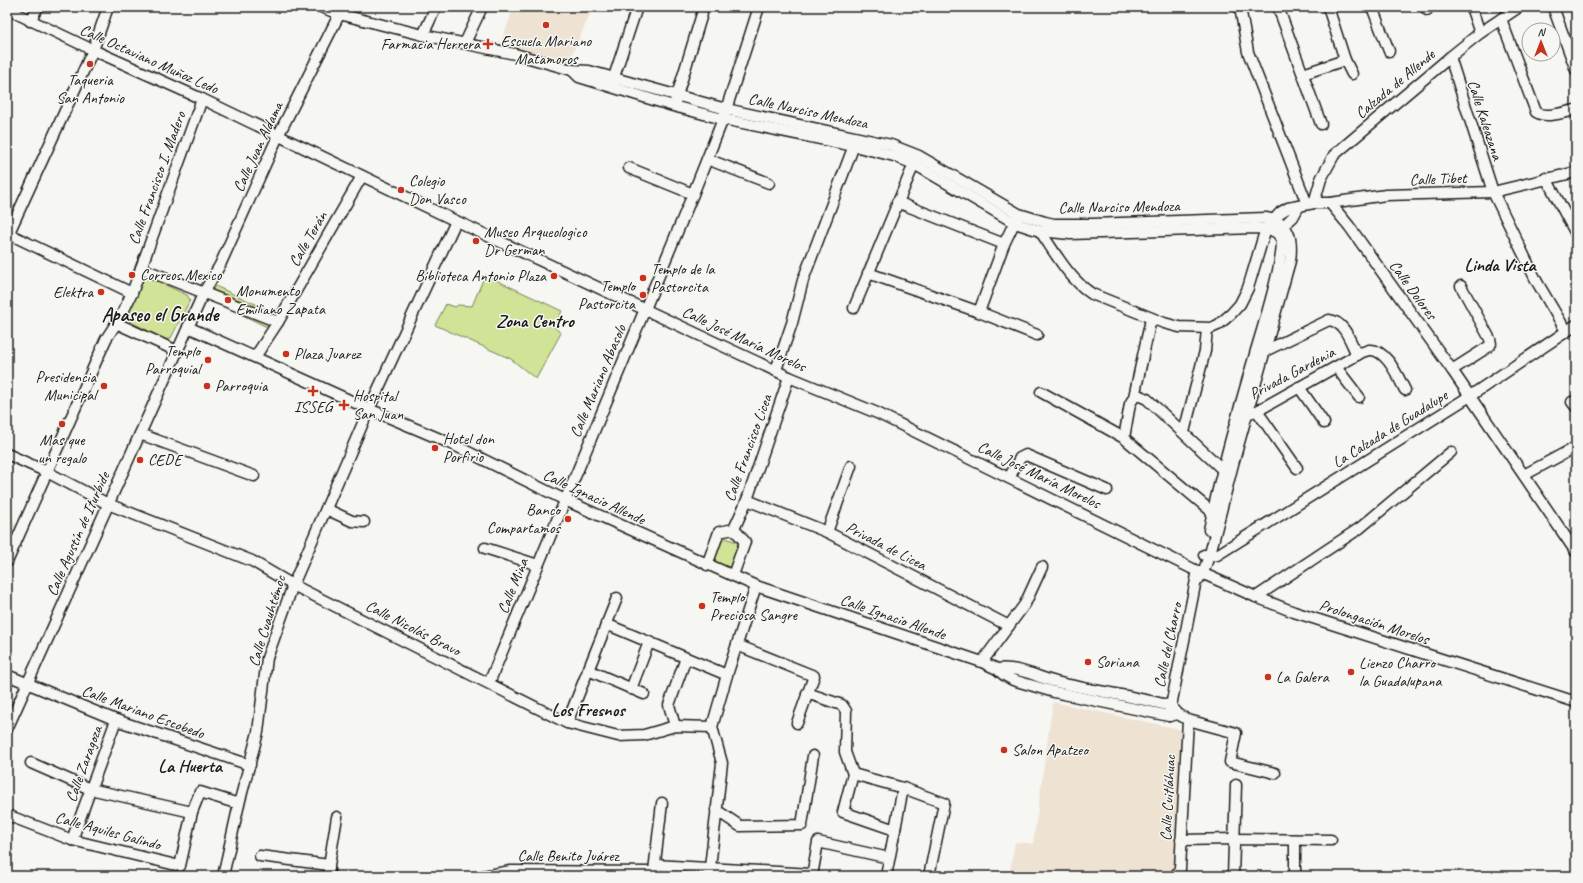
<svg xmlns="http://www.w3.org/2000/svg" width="1583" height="883" viewBox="0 0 1583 883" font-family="Caveat,sans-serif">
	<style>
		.built { fill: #eee2d3 }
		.green { fill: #d1e397; stroke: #76805a }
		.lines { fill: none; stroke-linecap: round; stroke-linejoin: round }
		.minor-casing { stroke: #1c1c1c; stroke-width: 13 }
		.minor { stroke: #f6f6f2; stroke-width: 10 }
		.poi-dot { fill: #c8321e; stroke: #f6f6f2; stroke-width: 1.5 }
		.labels { text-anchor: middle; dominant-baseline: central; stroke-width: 3; stroke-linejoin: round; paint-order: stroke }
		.poi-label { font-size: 16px; fill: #1c1c1c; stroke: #f6f6f2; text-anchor: start }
		.street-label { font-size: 16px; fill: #1c1c1c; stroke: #f6f6f2 }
		.quarter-label { font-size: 18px; font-weight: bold; fill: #1c1c1c; stroke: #f6f6f2 }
		.district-label { font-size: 20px; font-weight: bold; fill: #1c1c1c; stroke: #f6f6f2 }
	</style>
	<rect width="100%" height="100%" fill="#f6f6f2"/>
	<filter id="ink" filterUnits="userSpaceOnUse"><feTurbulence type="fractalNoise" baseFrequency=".025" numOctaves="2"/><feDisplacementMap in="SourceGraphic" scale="8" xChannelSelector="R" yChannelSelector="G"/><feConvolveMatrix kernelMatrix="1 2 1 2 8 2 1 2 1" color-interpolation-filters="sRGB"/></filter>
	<g filter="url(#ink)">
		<g class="built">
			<path d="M514,7H593L568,64L501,43Z"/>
			<path d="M7,520L19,526L7,552Z"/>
			<path d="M1053,702L1180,729L1177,866L1170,876H1009L1015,842L1033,844Z"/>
		</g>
		<g class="green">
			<path d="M485,275L562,311L554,327L561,333L536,379L511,359L435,325L446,304L455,307L458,305L472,306Z"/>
			<path d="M150,278L187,295L190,300L171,338L166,340L127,320V315L143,279Z"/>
			<path d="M213,285L278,314L269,328L206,297Z"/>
			<path d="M723,537L737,542L740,546L731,569L712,564L719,539Z"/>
		</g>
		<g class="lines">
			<defs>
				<g id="minor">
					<path d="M321,7L339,14L423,35L515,54L572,70L589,71L726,109L891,145L919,156L1019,214L1045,222L1054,224H1092L1266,218C1290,222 1293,239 1290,261L1233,464L1211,550L1203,573L1197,581"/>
					<path d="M1240,7L1248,52L1307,204"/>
					<path d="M1278,7L1321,124"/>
					<path d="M1328,7L1345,60L1352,74"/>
					<path d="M1372,7L1389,51"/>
					<path d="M1427,7V10"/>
					<path d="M1471,7L1480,33"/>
					<path d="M1553,7L1576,70"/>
					<path d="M7,9L93,50L202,99L456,221L789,377L877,413L1197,571L1256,597L1294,612L1576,702"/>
					<path d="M1501,19L1536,112C1546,119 1564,112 1576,110"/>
					<path d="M30,21L38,7"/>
					<path d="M423,35L436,7"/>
					<path d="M465,43L482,7"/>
					<path d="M1450,57L1493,192L1537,282L1566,331"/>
					<path d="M572,70L579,77L673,106L723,119L854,146L894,156L914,164L1015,223L1040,231L1070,234L1255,228C1263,228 1278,229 1281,239C1286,256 1261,333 1255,354C1238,413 1221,471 1209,530"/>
					<path d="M1303,74L1345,60"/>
					<path d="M612,83L637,7"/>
					<path d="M675,102L702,14"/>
					<path d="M707,159L769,183"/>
					<path d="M629,168L693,194"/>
					<path d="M1546,178L1576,234"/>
					<path d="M897,202L1004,244"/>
					<path d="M1314,203L1321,179L1334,155L1450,57L1480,33L1519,7"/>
					<path d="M1330,203L1349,226L1452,370L1576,552"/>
					<path d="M1279,230L1293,217L1299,206"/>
					<path d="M1040,231C1056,254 1069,279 1092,294L1164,323L1179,327L1211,328L1218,325L1231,314L1240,304L1248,288L1266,228L1281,212L1288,208L1314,203H1330L1386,195L1493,192L1576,172"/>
					<path d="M7,233L132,293"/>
					<path d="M7,237L93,50L108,7"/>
					<path d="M141,268L278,322"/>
					<path d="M868,273L979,312L1037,335"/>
					<path d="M854,308L914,164"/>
					<path d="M979,312L1004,244L1017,217"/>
					<path d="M116,323L177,351"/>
					<path d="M188,327L369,409L452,444L565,500L756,586L982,662L997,669L1004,675L1013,680L1054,692L1169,716L1178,714"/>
					<path d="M1265,351L1329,320C1345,322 1350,341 1357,355"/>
					<path d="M255,357L278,322L362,176"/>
					<path d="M1336,367L1359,397"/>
					<path d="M776,370L792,323L803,280L856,140"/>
					<path d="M1452,370L1488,347L1491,344L1490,339L1461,286"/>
					<path d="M1299,387L1324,423"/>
					<path d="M1041,392L1124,438L1217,516"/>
					<path d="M1134,397L1138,395L1147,399L1223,470"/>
					<path d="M1572,402L1576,407"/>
					<path d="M1242,411L1248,413L1257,411L1357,355C1360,353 1365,351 1369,350C1386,348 1398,377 1405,390"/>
					<path d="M1257,411L1297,468"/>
					<path d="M1184,432L1205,351L1207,329"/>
					<path d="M140,434L254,476"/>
					<path d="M1124,438L1130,404L1134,397L1151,319"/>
					<path d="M7,454L47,472L108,504L252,561L293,585L567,723L618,736L644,735L675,726L712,727"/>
					<path d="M1524,475L1576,447"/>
					<path d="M1009,478L1020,458L1026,455L1107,490"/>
					<path d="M747,500L827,532L1009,626"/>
					<path d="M326,509L352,521L364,522"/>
					<path d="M734,529L747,500L789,377"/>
					<path d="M827,532L851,466"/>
					<path d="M485,548L538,565"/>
					<path d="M1204,555L1212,556L1217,555L1470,396L1576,325"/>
					<path d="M7,562L106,339L121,316L132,293L202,99"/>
					<path d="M707,565L719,532L734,529L745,542L733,575"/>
					<path d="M1256,597L1360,528L1451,452"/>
					<path d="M606,624L727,675"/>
					<path d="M737,645L814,676L797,723"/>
					<path d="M982,662L1025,604L1042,567"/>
					<path d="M997,669C1017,666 1037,677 1056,682C1094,691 1133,696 1171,706L1178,714L1188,720L1236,733L1230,762L1275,773"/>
					<path d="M588,670L644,694"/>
					<path d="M7,675L116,720L250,765"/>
					<path d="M489,683L693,194L723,119L759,7"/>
					<path d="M631,689L649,642"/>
					<path d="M807,693L842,705L846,711L845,752L853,774L843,812L895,830"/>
					<path d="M1169,716L1197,575"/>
					<path d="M567,723L617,598"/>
					<path d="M675,726L669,705L686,658"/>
					<path d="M712,727L727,675L756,586"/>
					<path d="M7,729L204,292L220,265L278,136L343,7"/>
					<path d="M31,763L90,789L192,812"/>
					<path d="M853,774L903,788L944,803L929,876"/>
					<path d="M716,810L740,826L802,825L813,756"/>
					<path d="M7,815L72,840L180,866L192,812L200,792L239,804"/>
					<path d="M72,840L116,720"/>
					<path d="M1181,840L1234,839L1331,840"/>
					<path d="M260,856L329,865"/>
					<path d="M655,865L812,874"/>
					<path d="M654,871L662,803"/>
					<path d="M223,876L239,804L258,732L267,658L293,585L369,409L456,221"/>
					<path d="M329,876V865L337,817"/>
					<path d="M483,876L511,871L654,872"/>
					<path d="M709,876L722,763L712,727"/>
					<path d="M812,876L818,842L889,858"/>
					<path d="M886,876L903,788"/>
					<path d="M1175,876L1180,869L1188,720"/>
					<path d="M1233,876L1236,785"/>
					<path d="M1295,876V840"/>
				</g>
			</defs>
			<use href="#minor" class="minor-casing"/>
			<use href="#minor" class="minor"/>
		</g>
	</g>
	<g class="poi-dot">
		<circle cx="546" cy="25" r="4"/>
		<path d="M486 38h4v4h4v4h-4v4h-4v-4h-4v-4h4z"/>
		<circle cx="90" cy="64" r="4"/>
		<circle cx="401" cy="190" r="4"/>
		<circle cx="476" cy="241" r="4"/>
		<circle cx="132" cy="275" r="4"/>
		<circle cx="554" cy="276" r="4"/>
		<circle cx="643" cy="278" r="4"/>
		<circle cx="101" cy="292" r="4"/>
		<circle cx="643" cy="295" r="4"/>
		<circle cx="228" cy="300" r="4"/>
		<circle cx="286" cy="354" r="4"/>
		<circle cx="208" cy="360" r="4"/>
		<circle cx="104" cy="386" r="4"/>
		<circle cx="207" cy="386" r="4"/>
		<path d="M311 385h4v4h4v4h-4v4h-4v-4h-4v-4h4z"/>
		<path d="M342 399h4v4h4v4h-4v4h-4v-4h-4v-4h4z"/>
		<circle cx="62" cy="424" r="4"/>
		<circle cx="435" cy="448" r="4"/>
		<circle cx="140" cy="460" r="4"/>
		<circle cx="568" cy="519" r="4"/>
		<circle cx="702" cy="606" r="4"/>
		<circle cx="1088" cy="662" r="4"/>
		<circle cx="1351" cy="672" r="4"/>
		<circle cx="1268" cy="677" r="4"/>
		<circle cx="1004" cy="750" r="4"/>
	</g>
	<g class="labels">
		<g class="poi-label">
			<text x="546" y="41" text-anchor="middle">Escuela Mariano<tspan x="546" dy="18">Matamoros</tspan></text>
			<text x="480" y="44" text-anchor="end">Farmacia Herrera</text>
			<text x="90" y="80" text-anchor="middle">Taqueria<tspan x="90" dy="18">San Antonio</tspan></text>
			<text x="409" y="181">Colegio<tspan x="409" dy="18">Don Vasco</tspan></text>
			<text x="484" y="232">Museo Arqueologico<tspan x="484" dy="18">Dr German</tspan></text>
			<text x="651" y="269">Templo de la<tspan x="651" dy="18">Pastorcita</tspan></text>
			<text x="140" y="275">Correos Mexico</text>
			<text x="546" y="276" text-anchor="end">Biblioteca Antonio Plaza</text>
			<text x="635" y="286" text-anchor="end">Templo<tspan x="635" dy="18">Pastorcita</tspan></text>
			<text x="236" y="291">Monumento<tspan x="236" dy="18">Emiliano Zapata</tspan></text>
			<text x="93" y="292" text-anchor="end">Elektra</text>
			<text x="200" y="351" text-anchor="end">Templo<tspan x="200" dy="18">Parroquial</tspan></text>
			<text x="294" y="354">Plaza Juarez</text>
			<text x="96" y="377" text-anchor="end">Presidencia<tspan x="96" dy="18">Municipal</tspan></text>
			<text x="215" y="386">Parroquia</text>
			<text x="353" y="396">Hospital<tspan x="353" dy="18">San Juan</tspan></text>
			<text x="313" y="407" text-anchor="middle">ISSEG</text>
			<text x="443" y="439">Hotel don<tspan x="443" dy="18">Porfirio</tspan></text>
			<text x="62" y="440" text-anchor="middle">Mas que<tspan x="62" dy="18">un regalo</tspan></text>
			<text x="148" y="460">CEDE</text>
			<text x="560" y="510" text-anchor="end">Banco<tspan x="560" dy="18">Compartamos</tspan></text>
			<text x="710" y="597">Templo<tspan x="710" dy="18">Preciosa Sangre</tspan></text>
			<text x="1096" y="662">Soriana</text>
			<text x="1359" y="663">Lienzo Charro<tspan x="1359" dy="18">la Guadalupana</tspan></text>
			<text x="1276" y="677">La Galera</text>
			<text x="1012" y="750">Salon Apatzeo</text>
		</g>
		<g class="street-label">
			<text transform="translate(149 59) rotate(24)">Calle Octaviano Muñoz Ledo</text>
			<text transform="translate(1395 84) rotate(-40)">Calzada de Allende</text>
			<text transform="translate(808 111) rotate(12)">Calle Narciso Mendoza</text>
			<text transform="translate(1485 120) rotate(72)">Calle Kaleazana</text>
			<text transform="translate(258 147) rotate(-65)">Calle Juan Aldama</text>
			<text transform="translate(157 178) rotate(-70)">Calle Francisco I. Madero</text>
			<text transform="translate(1438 179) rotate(-2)">Calle Tibet</text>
			<text transform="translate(1119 207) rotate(-1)">Calle Narciso Mendoza</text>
			<text transform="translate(308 239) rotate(-60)">Calle Terán</text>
			<text transform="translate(1413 290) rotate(54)">Calle Dolores</text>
			<text transform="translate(744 339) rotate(25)">Calle José María Morelos</text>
			<text transform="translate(1292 373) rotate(-28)">Privada Gardenia</text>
			<text transform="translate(598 381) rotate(-67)">Calle Mariano Abasolo</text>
			<text transform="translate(1390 429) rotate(-32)">La Calzada de Guadalupe</text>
			<text transform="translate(748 448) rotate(-70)">Calle Francisco Licea</text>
			<text transform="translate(1039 475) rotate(26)">Calle José María Morelos</text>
			<text transform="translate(594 497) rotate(25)">Calle Ignacio Allende</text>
			<text transform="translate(78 534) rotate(-66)">Calle Agustín de Iturbide</text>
			<text transform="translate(886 546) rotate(27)">Privada de Licea</text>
			<text transform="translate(513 586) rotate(-68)">Calle Mina</text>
			<text transform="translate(893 617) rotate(19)">Calle Ignacio Allende</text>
			<text transform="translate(267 621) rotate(-73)">Calle Cuauhtémoc</text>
			<text transform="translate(1374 622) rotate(18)">Prolongación Morelos</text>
			<text transform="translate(413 628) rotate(27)">Calle Nicolás Bravo</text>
			<text transform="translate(1168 645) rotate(-78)">Calle del Charro</text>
			<text transform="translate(143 712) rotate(20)">Calle Mariano Escobedo</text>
			<text transform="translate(84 764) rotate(-70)">Calle Zaragoza</text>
			<text transform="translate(1168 798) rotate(-87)">Calle Cuitláhuac</text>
			<text transform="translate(108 831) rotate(15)">Calle Aquiles Galindo</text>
			<text x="568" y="856">Calle Benito Juárez</text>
		</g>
		<g class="quarter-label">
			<text x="1500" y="265">Linda Vista</text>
			<text x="535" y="321">Zona Centro</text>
			<text x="588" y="710">Los Fresnos</text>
			<text x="190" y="766">La Huerta</text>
		</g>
		<g class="district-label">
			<text x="160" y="314">Apaseo el Grande</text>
		</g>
	</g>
	<rect width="1583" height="883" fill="none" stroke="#f6f6f2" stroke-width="24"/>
	<rect x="12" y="12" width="1559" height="859" fill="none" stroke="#1c1c1c" stroke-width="1.5" filter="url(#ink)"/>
	<g transform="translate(1541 42)"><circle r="19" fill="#f6f6f2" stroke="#9f9f9c"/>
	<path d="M0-3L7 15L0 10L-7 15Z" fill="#c8321e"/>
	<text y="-6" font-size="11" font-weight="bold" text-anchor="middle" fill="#1c1c1c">N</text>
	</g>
</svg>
